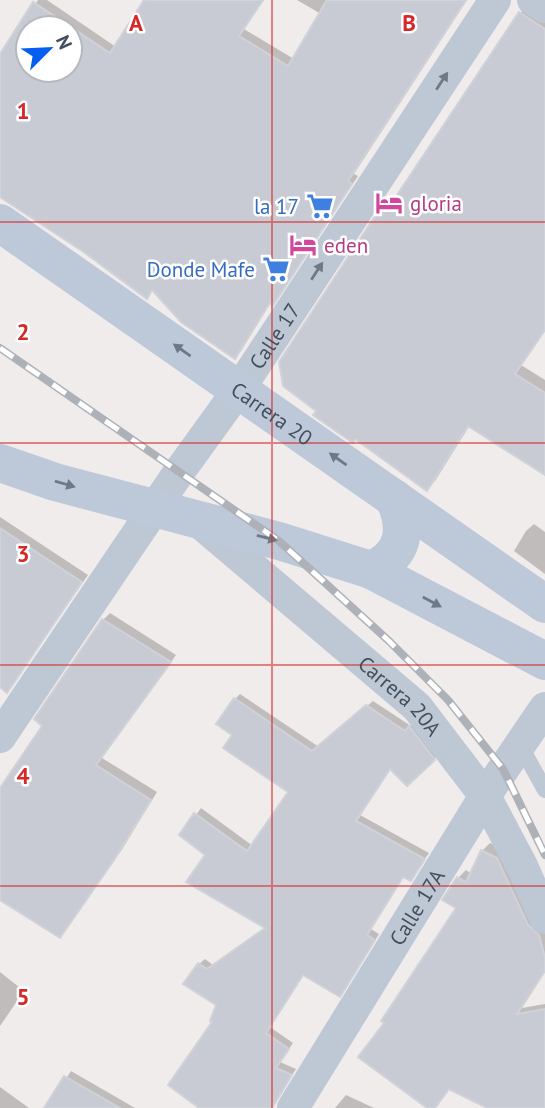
<svg xmlns="http://www.w3.org/2000/svg" width="545" height="1108" viewBox="0 0 545 1108" font-family="'PT Sans',sans-serif">
	<style>
		.shadow { fill: #0003; fill-rule: evenodd }
		.building { fill: #c8cbd3; stroke: #d0d2d9; stroke-width: 2; fill-rule: evenodd }
		.lines { fill: none; stroke-linecap: round; stroke-linejoin: round }
		.lane { stroke: #bec8d4; stroke-width: 16 }
		.street { stroke: #bec8d4; stroke-width: 32 }
		.secondary { stroke: #bdc8d9; stroke-width: 38 }
		.rail-casing { stroke: #aeb1b8; stroke-width: 8 }
		.rail { stroke: #fff; stroke-width: 5; stroke-dasharray: 16; stroke-linecap: butt }
		.oneway { fill: #6e7986 }
		.oneway2 { fill: #6e7988 }
		.grid { fill: none; stroke: #d62828; stroke-width: 2; stroke-opacity: 0.55 }
		.labels { text-anchor: middle; dominant-baseline: central; stroke-width: 5; stroke-linejoin: round; paint-order: stroke }
		.hotel-label { font-size: 21px; fill: #b23c85; stroke: #fff; text-anchor: start }
		.shop-label { font-size: 21px; fill: #366cbe; stroke: #fff; text-anchor: end }
		.street-label { font-size: 21px; fill: #434f5c; stroke: #fff }
		.grid-label { font-size: 23px; text-anchor: middle; font-weight: bold; fill: #d62828; stroke: #fff; stroke-width: 5; stroke-linejoin: round; paint-order: stroke }
	</style>
	<rect width="100%" height="100%" fill="#f0ecec"/>
	<g class="shadow">
		<path d="M38,0H47L116,47L146,0H264L244,29L294,59L321,14L297,0H467L354,174L358,176L278,298L272,300L241,351L234,357L153,289L146,296L86,251L0,195V57ZM28,28H70V70H28Z"/>
		<path d="M528,5L545,16V331L521,365L545,380V473L470,425L435,481L427,489L384,205L392,197L396,199L520,13Z"/>
		<path d="M0,517L88,575L7,691L0,684Z"/>
		<path d="M534,524L545,532V574L514,551L526,531Z"/>
		<path d="M110,613L176,655L102,758L157,792L121,851L59,936L0,897V801L103,620Z"/>
		<path d="M240,694L319,747L373,701L411,726L415,723L439,754L407,784L391,768L360,815L429,853L411,879L405,875L371,929L379,934L345,990L339,995L304,973L270,1027L293,1043L280,1062L296,1069L271,1108H202L219,1004L199,964L205,959L213,965L267,927L207,854L181,835L201,808L253,846L290,791L234,734L235,699Z"/>
		<path d="M490,843L504,850L545,926V972L522,1008L545,1004V1108H491L450,1087L439,1102L430,1108L386,1023L458,908V878L466,870L472,874L482,851Z"/>
		<path d="M0,972L24,991L0,1026Z"/>
		<path d="M71,1071L135,1108H47Z"/>
		<path d="M0,1087L29,1108H0Z"/>
		<path d="M346,1095L374,1108H335Z"/>
	</g>
	<g class="building">
		<path d="M144,0H263L239,36L288,66L327,0H466L348,181L352,184L272,307L271,301L235,359L181,322L152,290L147,299L85,253L0,197V54L33,2L110,53ZM28,28H70V70H28Z"/>
		<path d="M519,12L545,29V330L515,374L545,393V475L468,426L427,491L355,439L353,443L313,415L316,411L283,386L279,362L383,204L389,207Z"/>
		<path d="M0,528L82,582L7,693L0,687Z"/>
		<path d="M102,619L171,662L96,765L151,800L114,860L60,938L0,900V788L42,726L34,719Z"/>
		<path d="M234,698L312,751L366,705L405,731L409,726L435,760L407,786L390,769L356,821L425,859L411,881L403,877L367,935L375,940L340,997L303,975L266,1033L289,1049L276,1068L292,1075L272,1108H199L168,1085L212,1022L210,1021L216,1005L183,984L198,963L207,969L265,928L186,882L205,855L179,835L194,813L247,851L288,792L223,748L232,735L216,724Z"/>
		<path d="M481,850L497,858L528,925L539,935L545,958V971L517,1014L545,1009V1108H487L449,1089L435,1108H427L358,1057L384,1023L381,1021L456,908L442,900L457,877L466,882Z"/>
		<path d="M64,1076L120,1108H44Z"/>
	</g>
	<g class="lines">
		<path class="lane" d="M520,745L545,790"/>
		<g class="street">
			<path d="M533,0L545,7"/>
			<path id="s1" d="M199,522L417,707L485,796L522,866L545,918"/>
			<path id="s2" d="M0,737L179,472L244,382L495,0"/>
			<path id="s3" d="M293,1108L485,796L545,708"/>
		</g>
		<g class="secondary">
			<path id="s4" d="M0,223L545,604"/>
			<path d="M0,463L55,482L279,541L371,570L545,661"/>
			<path d="M371,570C405,555 408,529 394,498"/>
		</g>
		<defs>
			<path id="rail" d="M0,348L279,541L389,641L448,700L503,769L545,855"/>
		</defs>
		<use href="#rail" class="rail-casing"/>
		<use href="#rail" class="rail"/>
	</g>
	<defs><path id="oneway-solid" d="M-6-.8H1V-3.2L6.5 0L1 3.2V.8H-6Z" transform="scale(1.75)"/></defs>
	<g class="oneway">
		<use href="#oneway-solid" transform="translate(442 81) rotate(-57)"/>
		<use href="#oneway-solid" transform="translate(317 271) rotate(-57)"/>
	</g>
	<g class="oneway2">
		<use href="#oneway-solid" transform="translate(182 350) rotate(-145)"/>
		<use href="#oneway-solid" transform="translate(338 459) rotate(-145)"/>
		<use href="#oneway-solid" transform="translate(65 484) rotate(16)"/>
		<use href="#oneway-solid" transform="translate(267 538) rotate(14)"/>
		<use href="#oneway-solid" transform="translate(432 602) rotate(28)"/>
	</g>
	<path class="grid" d="M272,0V1108M0,222H545M0,443H545M0,665H545M0,886H545"/>
	<defs>
		<symbol id="hotel-bare" viewBox="-9 -9 18 18"><path d="M-6-4.5h1.5V1H6V5H4.5V3h-9V5H-6ZM-4 0a1.8 1.8 0 1 1 3.6 0ZM.5 0V-2.5h3Q6-2.5 6 0Z" fill="#d1479c" stroke="#fff" stroke-width="2.5" paint-order="stroke"/></symbol>
		<symbol id="supermarket-bare" viewBox="-9 -9 18 18"><path d="M-6-5.5h2.5l.6 2H6L4.5 2H-2.5L-4.4-4H-6ZM-1.5 3.2a1.3 1.3 0 1 0 .1 0ZM3 3.2a1.3 1.3 0 1 0 .1 0Z" fill="#3f7fe0" stroke="#fff" stroke-width="2.5" paint-order="stroke"/></symbol>
	</defs>
	<g fill-rule="evenodd">
		<use href="#hotel-bare" x="370" y="184" width="38" height="38"/>
		<use href="#supermarket-bare" x="301" y="187" width="38" height="38"/>
		<use href="#hotel-bare" x="284" y="226" width="38" height="38"/>
		<use href="#supermarket-bare" x="257" y="250" width="38" height="38"/>
	</g>
	<g class="labels">
		<g class="hotel-label">
			<text x="410" y="203">gloria</text>
			<text x="324" y="245">eden</text>
		</g>
		<g class="shop-label">
			<text x="299" y="206">la 17</text>
			<text x="255" y="269">Donde Mafe</text>
		</g>
		<g class="street-label">
			<text stroke="none"><textPath href="#s2" startOffset="486">Calle 17</textPath></text>
			<text stroke="none"><textPath href="#s4" startOffset="332">Carrera 20</textPath></text>
			<text stroke="none"><textPath href="#s1" startOffset="266">Carrera 20A</textPath></text>
			<text stroke="none"><textPath href="#s3" startOffset="236">Calle 17A</textPath></text>
		</g>
	</g>
	<g class="grid-label">
		<text x="136" y="31">A</text>
		<text x="409" y="31">B</text>
		<text x="23" y="119">1</text>
		<text x="23" y="340">2</text>
		<text x="23" y="562">3</text>
		<text x="23" y="784">4</text>
		<text x="23" y="1005">5</text>
	</g>
	<g transform="translate(49 49) rotate(66)"><circle r="33" fill="#ffffff" stroke="#b4b9be" stroke-width="2"/>
	<path d="M0-5L12 26L0 18L-12 26Z" fill="#045ef2"/>
	<text y="-10" font-size="19" font-weight="bold" text-anchor="middle" fill="#434f5c">N</text>
	</g>
</svg>
